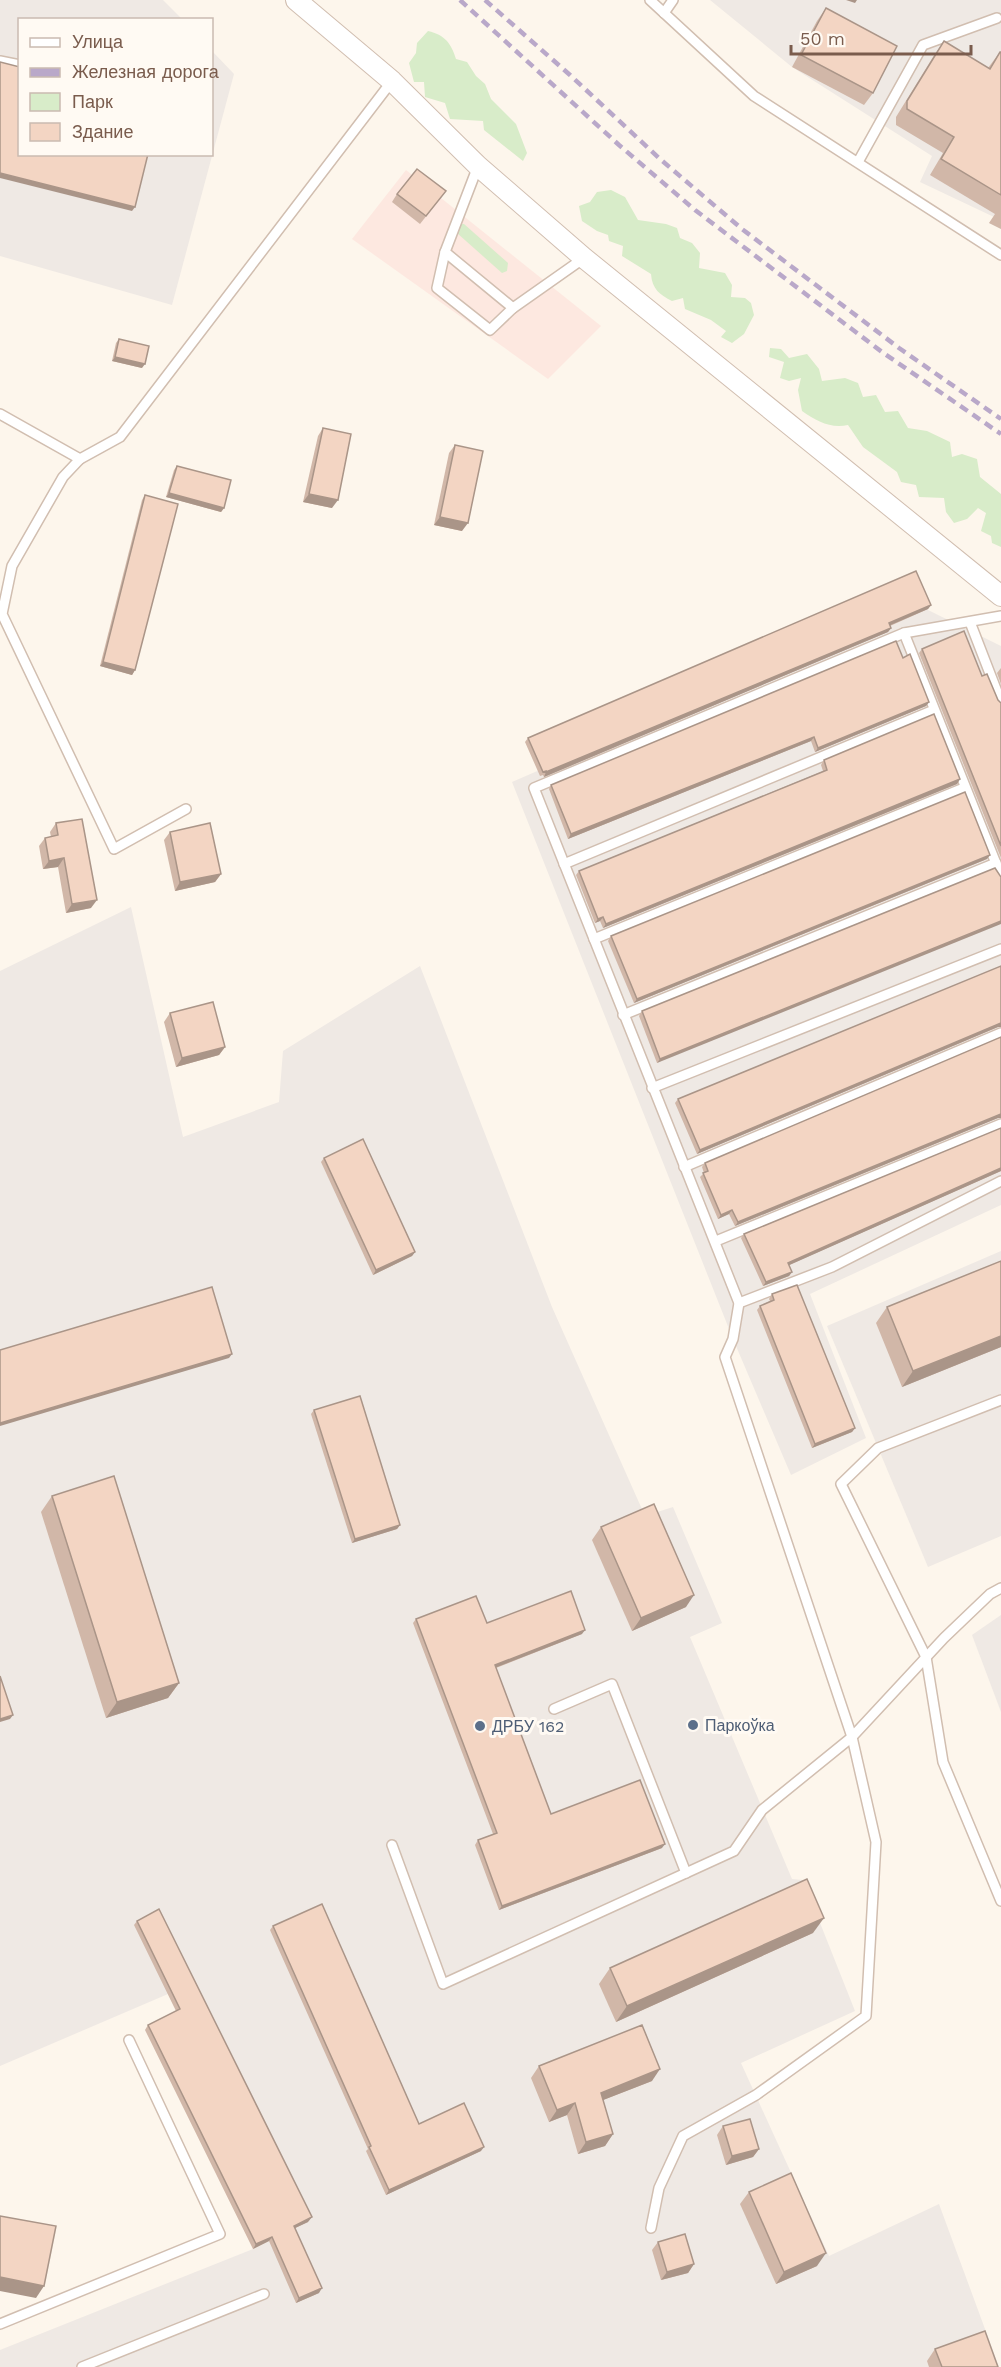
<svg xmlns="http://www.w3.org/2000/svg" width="1001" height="2367" viewBox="0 0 1001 2367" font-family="'Work Sans',sans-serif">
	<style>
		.commercial { fill: #fde8e0 }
		.industrial { fill: #efe9e4 }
		.green { fill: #d8ecc9 }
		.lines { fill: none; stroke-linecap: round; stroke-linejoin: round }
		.lane-casing { stroke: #d1beb0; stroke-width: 12 }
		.street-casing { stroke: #d1beb0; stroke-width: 22 }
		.lane { stroke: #fff; stroke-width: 9 }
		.street { stroke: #fff; stroke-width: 20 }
		.rail { stroke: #b9a8c9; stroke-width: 4.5; stroke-dasharray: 9 6; stroke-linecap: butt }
		.wall { fill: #d1b7a8 }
		.shaded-wall { fill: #aa9588 }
		.building { fill: #f3d5c3; stroke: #aa9588; stroke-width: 1.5 }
		.service-dot { fill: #5c6f8a; stroke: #fffaf3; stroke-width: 2 }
		.labels { text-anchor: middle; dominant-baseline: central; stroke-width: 6; stroke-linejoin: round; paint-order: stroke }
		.service-label { font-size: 16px; fill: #4e5e75; stroke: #fffaf3; text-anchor: start }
	</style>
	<rect width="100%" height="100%" fill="#fdf6ec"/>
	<path class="commercial" d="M406,170L601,326L548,379L352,239Z"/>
	<g class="industrial">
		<path d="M0,0H163L182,19L20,20V154H212V51L234,74L172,305L0,256Z"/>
		<path d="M710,0H1001V229L989,223L994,217L920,182L932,156L792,67Z"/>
		<path d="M922,604L928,610L1001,646V1205L810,1294L866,1438L791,1475L733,1339L512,782Z"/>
		<path d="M131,907L183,1137L279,1102L283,1051L420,966L552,1307L645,1516L673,1507L722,1623L690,1637L792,1879L803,1880L855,2011L741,2063L829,2256L939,2204L999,2367H0V2350L253,2249L308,2221L168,1994L0,2066V971Z"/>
		<path d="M1001,1251V1536L928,1567L827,1326Z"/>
		<path d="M1001,1615V1712L972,1635Z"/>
	</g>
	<g class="green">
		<path d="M428,31C445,35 451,43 456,59L467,62L476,76L485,84L491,99L516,124L527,153L523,161L484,130L483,121L450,119L445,103L425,97L424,82H414L409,63L416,53L417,43Z"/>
		<path d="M611,190L625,197L638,220L666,224L677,228L680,238L692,243L700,253L699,268L725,273L732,285L731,297L745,298L751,303L754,315L744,334L732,343L721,337L726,331L711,320L685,309L683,298L672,301C660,295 652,289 651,274L622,256L623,246L609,241L608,235L597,231L582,221L579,206L590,202L597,192Z"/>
		<path d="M460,224H464L508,263L507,271L502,273L457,233V228Z"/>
		<path d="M770,348L781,349L789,358L807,354L819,369L822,381L845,378L858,383L863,397L876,395L885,412L898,411L908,428L927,431L950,442L952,457L962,454L977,459L980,477L1001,494V547L992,543L991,536L981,531L986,513L978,508L967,519L954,523L946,512L944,498L919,497L916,485L901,482L897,472L863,447L848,425C831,429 816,421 802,411L798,390L801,378L789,381L780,378L784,362L769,357Z"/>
	</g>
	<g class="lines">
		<defs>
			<g id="lane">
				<path d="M650,0L754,96L1001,255"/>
				<path d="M664,13L673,0"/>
				<path d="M0,61L20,65"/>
				<path d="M858,162L923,45L997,18"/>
				<path d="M478,166L445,252L513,308L584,258"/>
				<path d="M445,252L437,288L490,330L513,308"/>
				<path d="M0,414L80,459L120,437L392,81"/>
				<path d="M80,459L63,477L12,566L2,614L114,849L186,809"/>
				<path d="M970,622L1001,702"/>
				<path d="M904,633L1001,876"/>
				<path d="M564,864L934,710"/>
				<path d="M594,939L964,788"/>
				<path d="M623,1015L996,863"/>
				<path d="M652,1088L1001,949"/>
				<path d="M684,1167L1001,1033"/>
				<path d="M716,1241L1001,1124"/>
				<path d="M739,1303L832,1267L1001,1181"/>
				<path d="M1001,1400L878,1448L841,1484L926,1657L943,1762L1001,1901"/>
				<path d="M554,1709L612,1684L686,1873"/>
				<path d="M392,1845L443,1984L734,1851L762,1810L852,1737L944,1638L990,1594L1001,1588"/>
				<path d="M651,2228L659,2188L683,2136L756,2095L866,2016L876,1842L852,1737L725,1357L733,1339L739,1303L534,788L904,633L1001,616"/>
				<path d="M0,2324L220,2234L129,2040"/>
				<path d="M82,2367L264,2294"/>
			</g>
			<path id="street" d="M296,0L392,81L478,166L584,258L1001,596"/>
		</defs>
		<use href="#lane" class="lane-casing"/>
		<use href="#street" class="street-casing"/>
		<use href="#lane" class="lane"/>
		<use href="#street" class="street"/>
		<g class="rail">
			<path d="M460,0L619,145L695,210L882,352L1001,434"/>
			<path d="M485,0L570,75L660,159L742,229L899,348L1001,419"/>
		</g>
	</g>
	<g class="wall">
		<path d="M826,8L873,93L864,105L792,67L817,21Z"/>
		<path d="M944,41L988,68L1000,52H1001V229L989,223L995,214L930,175L943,153L896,125V117L933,57Z"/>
		<path d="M446,191L420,224L392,202L397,194Z"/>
		<path d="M119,339L142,368L112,361L116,343Z"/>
		<path d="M323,428L332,508L303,502L318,436Z"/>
		<path d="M455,445L462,531L434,525L449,453Z"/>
		<path d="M177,466L224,508L221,512L166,497L174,470Z"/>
		<path d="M145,495L135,670L132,675L100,666L142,500Z"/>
		<path d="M931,605L928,609L890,626L891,628L888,632L544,777L543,775L540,776L525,742L528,738Z"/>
		<path d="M922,649L982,676L998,700L1001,703V858L919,653Z"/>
		<path d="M903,658L929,702L926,706L815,752L811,741L568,839L549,789L551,785Z"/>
		<path d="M1001,668V684L997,673Z"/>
		<path d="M824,760L960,779L957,784L603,928L600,921L595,923L576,875L579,871L823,771L821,765Z"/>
		<path d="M56,823L91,908L66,913L58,867L43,869L39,846L45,838L51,837L50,832Z"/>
		<path d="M170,832L221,874L215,882L175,891L164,840Z"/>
		<path d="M987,859L634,1003L608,941L611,936Z"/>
		<path d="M995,868L657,1063L639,1016L642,1011Z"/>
		<path d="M1001,966V1027H998L697,1154L675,1103L678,1099Z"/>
		<path d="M170,1013L225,1047L219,1055L176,1067L164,1022Z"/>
		<path d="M1001,1037V1118H998L735,1226L729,1214L718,1219L700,1177L704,1173L702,1167L705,1163Z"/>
		<path d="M1001,1128V1171L789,1265L792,1272L789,1276L763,1286L741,1238L744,1234Z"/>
		<path d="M324,1158L415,1252L412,1256L373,1275L321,1162Z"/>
		<path d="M1001,1261V1347L902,1387L876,1323L887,1307Z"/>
		<path d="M772,1294L855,1428L852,1432L812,1448L757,1310L760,1306L770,1301L769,1299Z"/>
		<path d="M314,1410L400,1525L397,1529L352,1543L311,1414Z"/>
		<path d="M52,1496L179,1683L168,1698L106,1718L41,1512Z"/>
		<path d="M601,1527L686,1607L632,1631L592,1540Z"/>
		<path d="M416,1619L582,1634L496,1668L551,1814L662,1848L499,1910L475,1845L478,1840L493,1834L413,1623Z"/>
		<path d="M137,1921L308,2222L295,2228L319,2293L296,2303L269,2241L253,2249L145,2030L148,2025L176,2011L134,1925Z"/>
		<path d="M273,1926L419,2124L481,2151L386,2195L366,2151L368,2149L270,1930Z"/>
		<path d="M813,1933L616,2022L599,1984L610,1968Z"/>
		<path d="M539,2066L652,2081L603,2100L613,2134L605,2146L578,2154L567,2115L549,2122L531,2078Z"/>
		<path d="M723,2126L759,2149L753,2157L726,2165L717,2135Z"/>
		<path d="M749,2192L817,2266L776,2284L740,2204Z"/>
		<path d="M658,2242L694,2264L688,2273L661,2280L652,2250Z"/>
		<path d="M935,2349L998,2367H929L927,2361Z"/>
	</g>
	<g class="shaded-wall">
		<path d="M846,0H857L855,3Z"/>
		<path d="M0,173L135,207L132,211L0,178Z"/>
		<path d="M115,357L145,364L142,368L112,361Z"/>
		<path d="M169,493L224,508L221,512L166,497Z"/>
		<path d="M309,494L338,500L332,508L303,502Z"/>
		<path d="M440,517L468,523L462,531L434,525Z"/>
		<path d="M931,605L928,609L886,627L889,623Z"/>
		<path d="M891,628L888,632L544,777L546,772Z"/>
		<path d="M103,662L135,670L132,675L100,666Z"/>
		<path d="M929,702L926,706L815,752L818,748Z"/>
		<path d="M814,737L811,741L568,839L571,834Z"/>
		<path d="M960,779L957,784L603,928L606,924Z"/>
		<path d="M990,855L987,859L634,1003L637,999Z"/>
		<path d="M64,858L58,867L43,869L49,861Z"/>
		<path d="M221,874L215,882L175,891L180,882Z"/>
		<path d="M97,900L91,908L66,913L72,904Z"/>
		<path d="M603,917L600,921L595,923L598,919Z"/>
		<path d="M1001,921V924L657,1063L660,1059Z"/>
		<path d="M1001,1023V1027H998L697,1154L700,1150Z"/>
		<path d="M225,1047L219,1055L176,1067L182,1058Z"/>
		<path d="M1001,1114V1118H998L735,1226L738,1222Z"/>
		<path d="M1001,1168V1171L785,1267L788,1263Z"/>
		<path d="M732,1210L729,1214L718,1219L721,1215Z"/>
		<path d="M415,1252L412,1256L373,1275L376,1270Z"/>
		<path d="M792,1272L789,1276L763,1286L766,1282Z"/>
		<path d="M1001,1336V1347L902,1387L913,1371Z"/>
		<path d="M232,1354L229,1358L0,1426V1423Z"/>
		<path d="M855,1428L852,1432L812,1448L815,1444Z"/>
		<path d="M400,1525L397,1529L352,1543L355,1539Z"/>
		<path d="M694,1595L686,1607L632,1631L641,1618Z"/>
		<path d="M585,1630L582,1634L492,1669L495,1665Z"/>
		<path d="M179,1683L168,1698L106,1718L117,1702Z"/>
		<path d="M13,1715L10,1719L0,1722V1719Z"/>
		<path d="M665,1844L662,1848L499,1910L502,1906Z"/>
		<path d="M824,1918L813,1933L616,2022L627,2006Z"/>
		<path d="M660,2069L652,2081L593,2104L601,2093Z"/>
		<path d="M575,2103L567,2115L549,2122L557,2110Z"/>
		<path d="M613,2134L605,2146L578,2154L586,2142Z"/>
		<path d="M484,2147L481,2151L386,2195L389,2190Z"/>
		<path d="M759,2149L753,2157L726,2165L732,2156Z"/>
		<path d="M312,2217L308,2222L291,2230L294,2226Z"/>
		<path d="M272,2237L269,2241L253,2249L256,2244Z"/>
		<path d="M826,2253L817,2266L776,2284L784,2272Z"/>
		<path d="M694,2264L688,2273L661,2280L667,2272Z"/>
		<path d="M0,2277L44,2286L36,2298L0,2291Z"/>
		<path d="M322,2288L319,2293L296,2303L299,2298Z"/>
	</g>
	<g class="building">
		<path d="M826,8L897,46L873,93L801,55Z"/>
		<path d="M944,41L990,69L1000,52H1001V195L941,159L954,137L907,109V101Z"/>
		<path d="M0,62L20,67V154H148L135,207L0,173Z"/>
		<path d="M417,169L446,191L426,216L397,194Z"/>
		<path d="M119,339L149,346L145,364L115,357Z"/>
		<path d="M323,428L351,434L338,500L309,494Z"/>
		<path d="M455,445L483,451L468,523L440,517Z"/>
		<path d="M177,466L231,480L224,508L169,493Z"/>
		<path d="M145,495L178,504L135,670L103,662Z"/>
		<path d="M916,571L931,605L889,623L891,628L546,772V771L543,772L528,738Z"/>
		<path d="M964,631L982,676L987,674L998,700L1001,703V846L922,649Z"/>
		<path d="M896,641L903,658L910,654L929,702L818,748L814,737L571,834L551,785Z"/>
		<path d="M934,714L960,779L606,924L603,917L598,919L579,871L827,770L824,760Z"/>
		<path d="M965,792L990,855L637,999L611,936Z"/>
		<path d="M82,819L97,900L72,904L64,858L49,861L45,838L58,835L56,823Z"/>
		<path d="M210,823L221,874L180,882L170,832Z"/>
		<path d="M995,868L1001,877V921L660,1059L642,1011Z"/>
		<path d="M1001,966V1023L700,1150L678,1099Z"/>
		<path d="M213,1002L225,1047L182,1058L170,1013Z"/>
		<path d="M1001,1037V1114L738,1222L732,1210L721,1215L703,1173L708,1171L705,1163Z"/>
		<path d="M1001,1128V1168L788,1263L792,1272L766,1282L744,1234Z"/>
		<path d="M363,1139L415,1252L376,1270L324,1158Z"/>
		<path d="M1001,1261V1336L913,1371L887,1307Z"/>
		<path d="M797,1285L855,1428L815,1444L760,1306L774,1300L772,1294Z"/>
		<path d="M212,1287L232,1354L0,1423V1350Z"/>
		<path d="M360,1396L400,1525L355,1539L314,1410Z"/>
		<path d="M114,1476L179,1683L117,1702L52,1496Z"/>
		<path d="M654,1504L694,1595L641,1618L601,1527Z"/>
		<path d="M571,1591L585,1630L495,1665L551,1814L640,1780L665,1844L502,1906L478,1840L497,1833L416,1619L476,1596L487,1623Z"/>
		<path d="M0,1676L13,1715L0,1719Z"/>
		<path d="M807,1879L824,1918L627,2006L610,1968Z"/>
		<path d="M322,1904L419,2124L464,2103L484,2147L389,2190L369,2147L371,2146L273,1926Z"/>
		<path d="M159,1909L312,2217L294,2226L322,2288L299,2298L272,2237L256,2244L148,2025L180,2009L137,1921Z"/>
		<path d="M642,2025L660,2069L601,2093L613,2134L586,2142L575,2103L557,2110L539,2066Z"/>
		<path d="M750,2119L759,2149L732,2156L723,2126Z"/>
		<path d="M791,2173L826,2253L784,2272L749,2192Z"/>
		<path d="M0,2216L56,2226L44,2286L0,2277Z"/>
		<path d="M685,2234L694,2264L667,2272L658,2242Z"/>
		<path d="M985,2331L998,2367H942L935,2349Z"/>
	</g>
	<g class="service-dot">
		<circle cx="693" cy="1725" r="6"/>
		<circle cx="480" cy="1726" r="6"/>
	</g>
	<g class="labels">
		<g class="service-label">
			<text x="705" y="1725">Паркоўка</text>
			<text x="492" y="1726">ДРБУ 162</text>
		</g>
	</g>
	<rect x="18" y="18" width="195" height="138" fill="#fffaf3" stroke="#cabbb1" stroke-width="1.5"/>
	<rect x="30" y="38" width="30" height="9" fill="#ffffff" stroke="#cabbb1" stroke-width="1.5"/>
	<text x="72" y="48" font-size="18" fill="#7a5c4d">Улица</text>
	<rect x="30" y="68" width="30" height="9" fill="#b9a8c9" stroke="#cabbb1" stroke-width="1.5"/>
	<text x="72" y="78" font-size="18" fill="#7a5c4d">Железная дорога</text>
	<rect x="30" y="93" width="30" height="18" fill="#d8ecc9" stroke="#cabbb1" stroke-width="1.5"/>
	<text x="72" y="108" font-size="18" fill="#7a5c4d">Парк</text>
	<rect x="30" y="123" width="30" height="18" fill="#f3d5c3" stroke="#cabbb1" stroke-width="1.5"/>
	<text x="72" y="138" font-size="18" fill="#7a5c4d">Здание</text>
	<path d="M791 45v9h180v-9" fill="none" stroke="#7a5c4d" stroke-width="3"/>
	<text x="800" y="45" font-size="18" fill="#7a5c4d" stroke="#fffaf3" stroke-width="4.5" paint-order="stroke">50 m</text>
</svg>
